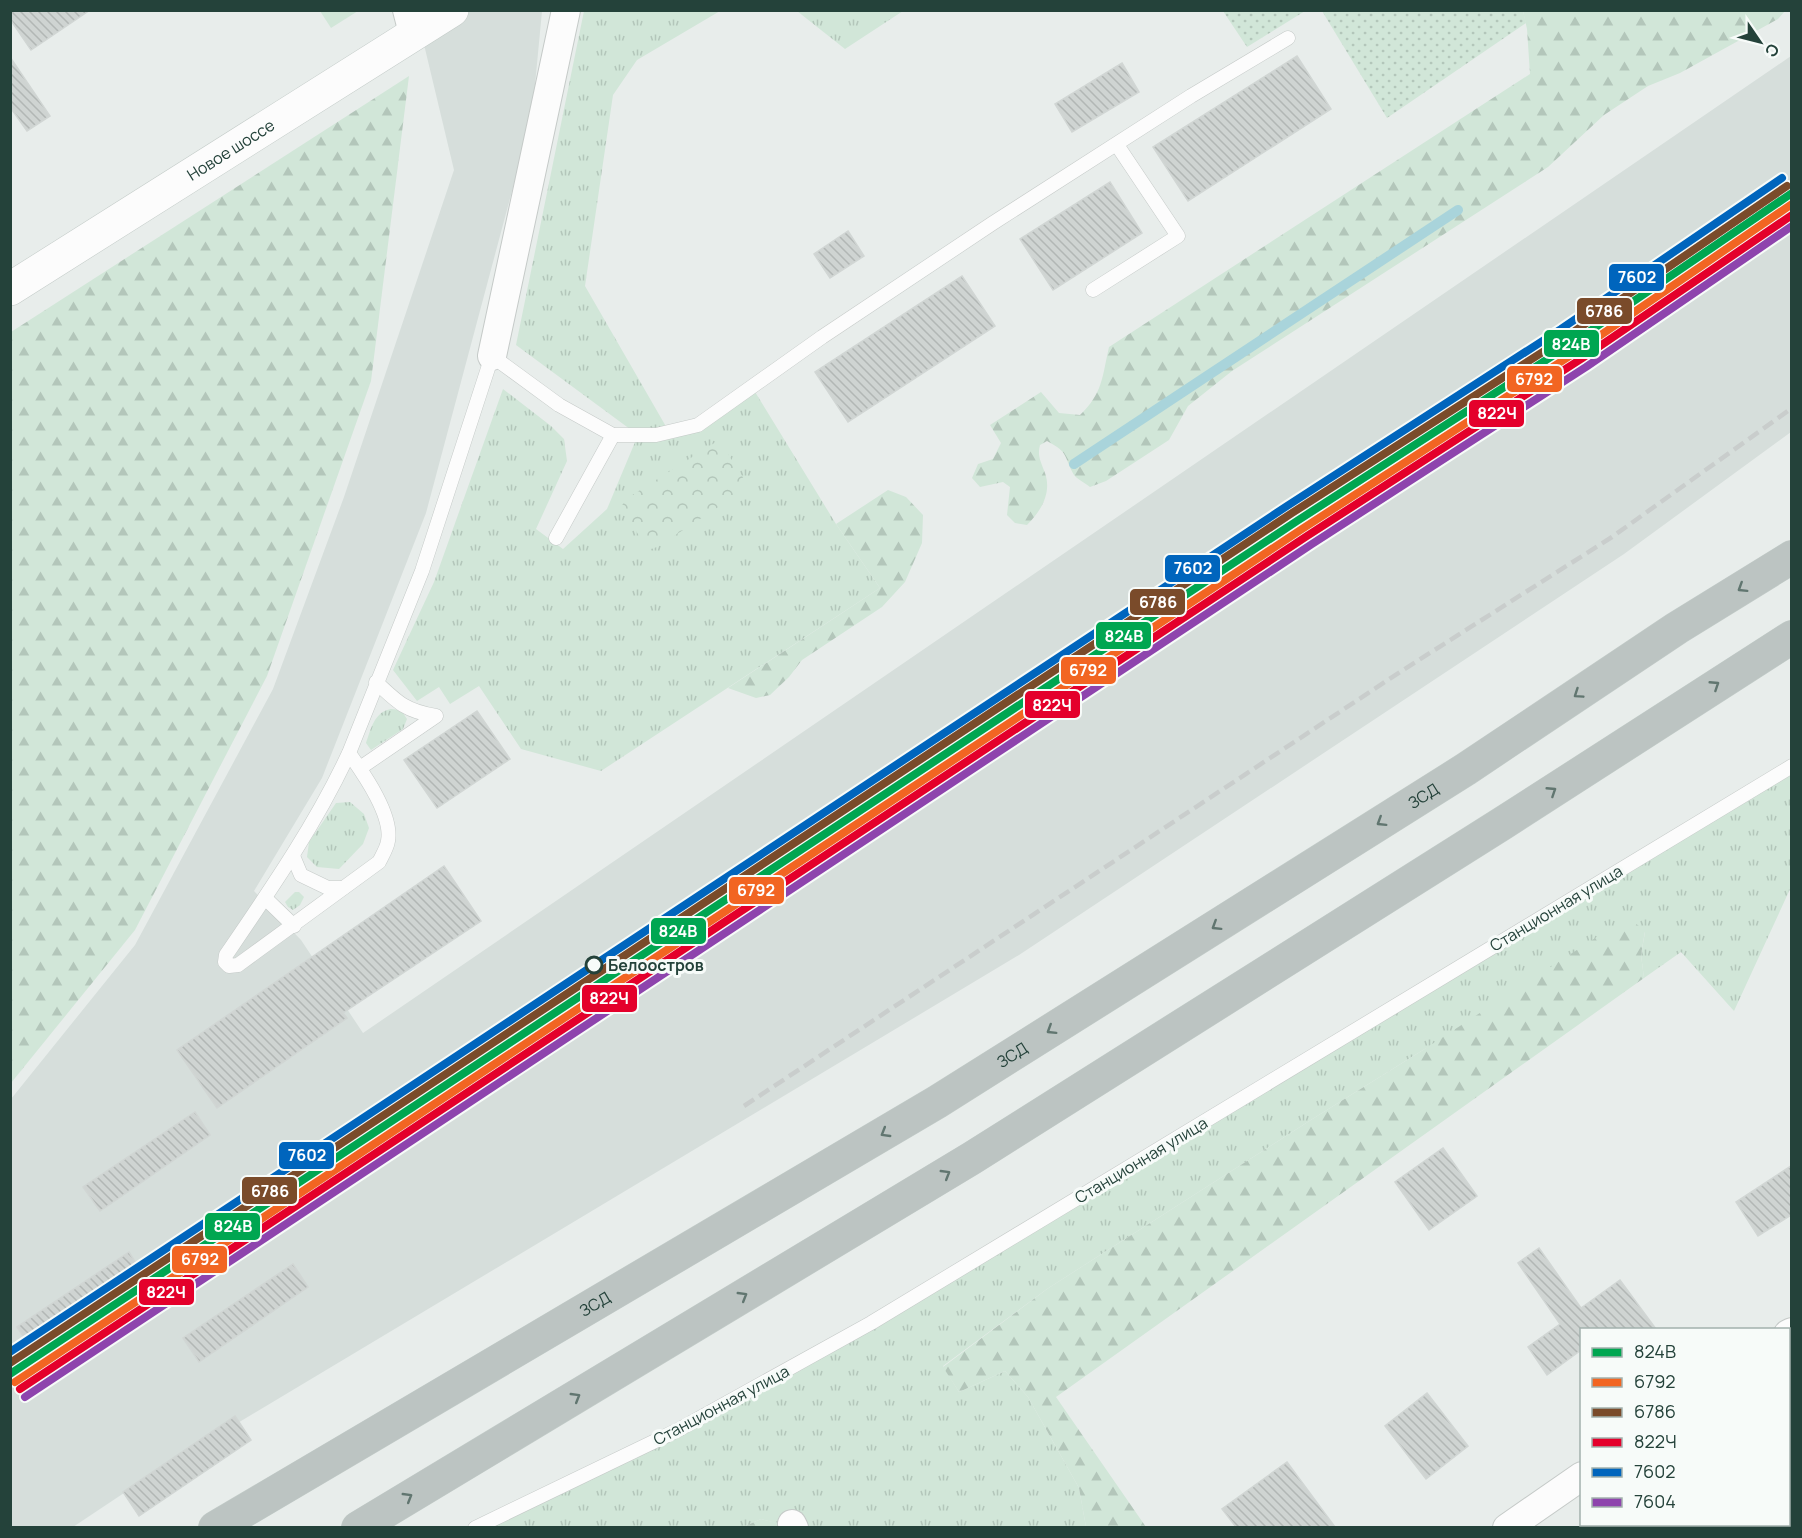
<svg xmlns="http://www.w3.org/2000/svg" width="1802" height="1538" viewBox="0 0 1802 1538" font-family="Manrope,sans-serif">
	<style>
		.built { fill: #d6dedb }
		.grass { fill: url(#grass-tufts) }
		.forest { fill: url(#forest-firs) }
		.park { fill: url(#park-crowns) }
		.garden { fill: url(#garden-dots) }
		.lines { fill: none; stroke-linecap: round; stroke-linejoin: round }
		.stream { stroke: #a9d4db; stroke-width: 10 }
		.building { fill: url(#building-back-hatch); stroke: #d1d6d4; stroke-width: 1.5 }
		.lane-casing { stroke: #c5cac8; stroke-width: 15 }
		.street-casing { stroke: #c5cac8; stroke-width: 30 }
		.secondary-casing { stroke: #c3cbc8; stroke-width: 34 }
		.highway-casing { stroke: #c3ccc9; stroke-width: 34 }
		.lane { stroke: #fcfcfc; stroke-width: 14 }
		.street { stroke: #fcfcfc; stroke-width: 28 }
		.secondary { stroke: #fcfcfc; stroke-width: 33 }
		.highway { stroke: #bcc4c2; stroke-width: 33 }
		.rail { stroke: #c9cdcc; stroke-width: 4.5; stroke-dasharray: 12 6; stroke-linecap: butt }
		.rail-1-casing { stroke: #f7fbf9; stroke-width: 12 }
		.rail-2-casing { stroke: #f7fbf9; stroke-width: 12 }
		.rail-3-casing { stroke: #f7fbf9; stroke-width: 12 }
		.rail-4-casing { stroke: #f7fbf9; stroke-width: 12 }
		.rail-5-casing { stroke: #f7fbf9; stroke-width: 12 }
		.rail-6-casing { stroke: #f7fbf9; stroke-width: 12 }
		.rail-1 { stroke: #00a651; stroke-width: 8 }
		.rail-2 { stroke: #f26522; stroke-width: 8 }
		.rail-3 { stroke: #7a4b2a; stroke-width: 8 }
		.rail-4 { stroke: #e4002b; stroke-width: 8 }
		.rail-5 { stroke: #0065bd; stroke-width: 8 }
		.rail-6 { stroke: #8e44ad; stroke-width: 8 }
		.oneway { stroke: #617670 }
		.stop-dot { fill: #f7fbf9; stroke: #24423a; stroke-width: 3 }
		.labels { text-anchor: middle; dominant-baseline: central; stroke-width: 6; stroke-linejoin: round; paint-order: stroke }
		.street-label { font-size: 16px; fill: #24423a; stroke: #f7fbf9 }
		.stop-label { font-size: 16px; font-weight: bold; fill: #24423a; stroke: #f7fbf9; text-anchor: start }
		.line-badge { stroke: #f7fbf9; stroke-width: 2 }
		.badge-label { font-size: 16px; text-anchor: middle; font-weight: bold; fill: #fff }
	</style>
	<defs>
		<pattern id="grass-tufts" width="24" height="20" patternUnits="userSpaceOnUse" patternTransform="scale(1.5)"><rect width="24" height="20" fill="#d1e6d8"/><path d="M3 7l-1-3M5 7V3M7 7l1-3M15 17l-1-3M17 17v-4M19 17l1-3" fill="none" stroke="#b3c6ba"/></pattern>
		<pattern id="forest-firs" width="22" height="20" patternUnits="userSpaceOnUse" patternTransform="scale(1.5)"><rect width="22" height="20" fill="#d1e6d8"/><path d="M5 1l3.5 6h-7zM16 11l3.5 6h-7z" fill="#b3c6ba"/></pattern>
		<pattern id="park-crowns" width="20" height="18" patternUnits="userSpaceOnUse" patternTransform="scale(1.5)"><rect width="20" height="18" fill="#d1e6d8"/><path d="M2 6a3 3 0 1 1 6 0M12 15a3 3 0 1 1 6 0" fill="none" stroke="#b3c6ba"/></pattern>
		<pattern id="garden-dots" width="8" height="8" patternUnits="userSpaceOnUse" patternTransform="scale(1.5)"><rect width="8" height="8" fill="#d1e6d8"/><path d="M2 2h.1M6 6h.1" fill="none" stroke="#b3c6ba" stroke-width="1.8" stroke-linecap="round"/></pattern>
		<pattern id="building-back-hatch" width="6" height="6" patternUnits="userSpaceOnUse" patternTransform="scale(1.5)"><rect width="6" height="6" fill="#cfd4d2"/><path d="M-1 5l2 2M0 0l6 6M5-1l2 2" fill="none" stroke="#b2b7b5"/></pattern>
	</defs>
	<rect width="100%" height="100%" fill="#e8edeb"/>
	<path class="built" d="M416,11H542L532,116L426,513L322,778L254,891L301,940L363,1033L1791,56V432L1624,554L1019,955L151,1475L73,1527L11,1528V1099L135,945L273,689L344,497L454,170Z"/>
	<g class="grass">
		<path d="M584,11H720L637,60L613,95L585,286L668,430L684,429L752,387L836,524L880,588L601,771L521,749L479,686L450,704L439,687L417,701L393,670L434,582L503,389L551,426L564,439L567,461L536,529L563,549L607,509L638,435L516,345Z"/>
		<path d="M797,11H903L845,49Z"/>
		<path d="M391,709L401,710L407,719L403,729L371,750L366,743C371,729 374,712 391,709Z"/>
		<path d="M1791,766V887L1734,1011L1681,952L1644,978L1641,955L1645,932L1423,1050L1314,1118L1047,1289L943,1366L959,1392L1005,1371L1028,1397L1079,1488L1086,1527L793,1528L761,1519L741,1528H472L678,1430L871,1323Z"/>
		<path d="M350,802L364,814L369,828L363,844L339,869L317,867L307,857L309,842L336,803Z"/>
		<path d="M295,892H299L304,897L300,905L293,910L288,907L285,902Z"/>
	</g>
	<g class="forest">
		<path d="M320,11H358L331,28Z"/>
		<path d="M1523,11H1785L1778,19L1680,73L1648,86L1604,115L1548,167L1232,371L1188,406L1169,440L1106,481L1090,487C1085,483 1077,479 1074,475C1063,456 1070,453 1047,441L1040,445C1037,456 1041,462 1045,473C1052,493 1041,511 1027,525L1015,523L1007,515L1010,487L1003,482L980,487L972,478L978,464L993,459L1001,443L990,425L1041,392L1059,413L1080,415C1103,393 1102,377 1109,347L1530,74L1527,29Z"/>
		<path d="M409,76L371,381L267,676L135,930L11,1083V332Z"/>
		<path d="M888,490L906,497L923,515L922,543L905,582L882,607L802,660L789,677L770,695L756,698L728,688L880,588L836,524Z"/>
		<path d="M1629,918L1645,931L1641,955L1644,978L1056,1397L1146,1527H1086L1079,1488L1028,1397L1005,1371L959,1392L943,1367L1047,1289L1314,1118L1423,1050L1603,933Z"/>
		<path d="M761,1519L793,1527L741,1528Z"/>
	</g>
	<path class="park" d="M719,440L749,487L657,547L648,550L621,507L626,499Z"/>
	<g class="garden">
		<path d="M1223,11H1305L1247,47Z"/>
		<path d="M1322,11H1523L1526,23L1387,118Z"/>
	</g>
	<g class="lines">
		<path class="stream" d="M1074,464L1458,210"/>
	</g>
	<g class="building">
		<path d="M10,10H90L31,50L10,19Z"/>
		<path d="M1297,56L1331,109L1188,201L1153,147Z"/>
		<path d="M10,57L50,116L27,131L10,107Z"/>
		<path d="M1122,63L1139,92L1072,132L1055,104Z"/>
		<path d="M1110,182L1142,233L1053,290L1020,239Z"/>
		<path d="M848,231L864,256L830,278L814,254Z"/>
		<path d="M962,276L995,326L848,422L815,372Z"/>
		<path d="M477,711L510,759L437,808L404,760Z"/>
		<path d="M444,866L481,921L343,1013L347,1018L217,1108L177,1050Z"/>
		<path d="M195,1112L210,1135L100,1211L83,1187Z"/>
		<path d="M1443,1148L1477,1196L1429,1230L1395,1182Z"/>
		<path d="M1791,1166V1215L1758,1236L1736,1202Z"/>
		<path d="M1539,1248L1581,1308L1620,1280L1656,1329H1581V1350L1547,1375L1528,1347L1560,1324L1518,1263Z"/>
		<path d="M129,1252L143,1275L34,1352L17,1327Z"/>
		<path d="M293,1264L308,1287L199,1362L183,1338Z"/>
		<path d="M1427,1393L1468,1446L1426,1479L1385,1426Z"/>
		<path d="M235,1416L251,1440L139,1516L123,1492Z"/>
		<path d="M1287,1462L1335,1527H1236L1222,1509Z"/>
	</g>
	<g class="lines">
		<defs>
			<g id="lane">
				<path d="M1093,290L1178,236L1117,145"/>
				<path d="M556,538L613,435"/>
				<path d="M349,753C363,773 393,815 388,841C387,848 382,856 379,862L238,965L229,966L225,962L226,955C271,889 316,824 349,753L422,571L492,356L559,405L613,435H656L698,425L822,337L993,223L1191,96L1288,38"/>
				<path d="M360,768L436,716C406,711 398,703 376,682"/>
				<path d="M293,856L301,875L328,888H343"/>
				<path d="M265,898L294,926"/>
				<path d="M475,1528L678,1430L871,1323L1792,766"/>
			</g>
			<g id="street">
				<path d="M407,10L413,33"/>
				<path d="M492,356L566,10"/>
				<path d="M1788,1334L1792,1332"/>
				<path d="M792,1524L794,1528"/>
				<path d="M1507,1528L1582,1476"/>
			</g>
			<g id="secondary">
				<path id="s1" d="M10,289L452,10"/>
			</g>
			<g id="highway">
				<path id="s2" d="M215,1528L937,1102L1466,769L1677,628L1792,557"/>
				<path d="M358,1528L972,1158L1503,823L1792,637"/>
			</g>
		</defs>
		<use href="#lane" class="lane-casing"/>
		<use href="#street" class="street-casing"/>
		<use href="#secondary" class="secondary-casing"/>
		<use href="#highway" class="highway-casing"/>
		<use href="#lane" class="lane"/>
		<use href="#street" class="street"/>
		<use href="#secondary" class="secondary"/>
		<use href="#highway" class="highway"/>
		<path class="rail" d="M744,1106L1400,672L1612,537L1792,408"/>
		<defs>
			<path id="rail-1" d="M10,1374L1297,521L1571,344L1792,193"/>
			<path id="rail-2" d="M15,1382L1302,529L1576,352L1792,204"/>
			<path id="rail-3" d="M10,1363L1292,513L1566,337L1787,186"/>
			<path id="rail-4" d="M20,1389L1307,536L1581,359L1792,215"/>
			<path id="rail-5" d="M10,1352L1287,506L1561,329L1782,178"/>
			<path id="rail-6" d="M25,1397L1312,544L1586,367L1792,226"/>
		</defs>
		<use href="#rail-1" class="rail-1-casing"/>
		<use href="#rail-2" class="rail-2-casing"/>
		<use href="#rail-3" class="rail-3-casing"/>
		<use href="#rail-4" class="rail-4-casing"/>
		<use href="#rail-5" class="rail-5-casing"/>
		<use href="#rail-6" class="rail-6-casing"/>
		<use href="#rail-1" class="rail-1"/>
		<use href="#rail-2" class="rail-2"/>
		<use href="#rail-3" class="rail-3"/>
		<use href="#rail-4" class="rail-4"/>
		<use href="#rail-5" class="rail-5"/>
		<use href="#rail-6" class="rail-6"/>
	</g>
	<defs><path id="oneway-chevron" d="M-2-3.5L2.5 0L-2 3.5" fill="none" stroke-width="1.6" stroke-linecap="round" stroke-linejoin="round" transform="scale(1.5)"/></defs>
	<g class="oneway">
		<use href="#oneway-chevron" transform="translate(1742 588) rotate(148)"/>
		<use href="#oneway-chevron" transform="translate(1715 685) rotate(-33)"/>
		<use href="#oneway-chevron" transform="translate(1578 694) rotate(146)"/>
		<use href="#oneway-chevron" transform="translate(1552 791) rotate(-33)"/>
		<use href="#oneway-chevron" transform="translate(1381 822) rotate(148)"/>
		<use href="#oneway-chevron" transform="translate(1216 926) rotate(148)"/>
		<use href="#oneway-chevron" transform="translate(1051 1030) rotate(148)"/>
		<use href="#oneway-chevron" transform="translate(885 1133) rotate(149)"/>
		<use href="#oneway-chevron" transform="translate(946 1174) rotate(-31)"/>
		<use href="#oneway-chevron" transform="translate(743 1296) rotate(-31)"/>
		<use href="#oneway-chevron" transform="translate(576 1397) rotate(-31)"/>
		<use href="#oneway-chevron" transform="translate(408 1497) rotate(-31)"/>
	</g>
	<circle class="stop-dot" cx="594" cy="965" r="8"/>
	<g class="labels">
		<g class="street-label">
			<text stroke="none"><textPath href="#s1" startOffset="261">Новое шоссе</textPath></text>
			<text stroke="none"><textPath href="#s2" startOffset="1413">ЗСД</textPath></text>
			<text transform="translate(1556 908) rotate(-31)">Станционная улица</text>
			<text stroke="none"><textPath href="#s2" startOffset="927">ЗСД</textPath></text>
			<text transform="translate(1141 1160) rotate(-31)">Станционная улица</text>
			<text stroke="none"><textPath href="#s2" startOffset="441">ЗСД</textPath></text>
			<text transform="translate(721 1405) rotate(-28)">Станционная улица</text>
		</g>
		<g class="stop-label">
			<text x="608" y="965">Белоостров</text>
		</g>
	</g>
	<g class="line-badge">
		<rect x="1608" y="263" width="57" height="29" rx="6" fill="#0065bd"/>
		<rect x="1576" y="297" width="57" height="28" rx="6" fill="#7a4b2a"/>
		<rect x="1543" y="329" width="57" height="29" rx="6" fill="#00a651"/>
		<rect x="1506" y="365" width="57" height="28" rx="6" fill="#f26522"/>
		<rect x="1468" y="399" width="57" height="29" rx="6" fill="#e4002b"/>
		<rect x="1164" y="554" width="57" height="29" rx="6" fill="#0065bd"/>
		<rect x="1129" y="588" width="57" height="28" rx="6" fill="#7a4b2a"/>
		<rect x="1095" y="621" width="57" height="29" rx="6" fill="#00a651"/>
		<rect x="1060" y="656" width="57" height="29" rx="6" fill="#f26522"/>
		<rect x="1024" y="690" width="57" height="29" rx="6" fill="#e4002b"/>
		<rect x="728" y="876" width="57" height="29" rx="6" fill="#f26522"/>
		<rect x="650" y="917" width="57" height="28" rx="6" fill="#00a651"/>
		<rect x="581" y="984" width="57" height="29" rx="6" fill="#e4002b"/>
		<rect x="278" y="1141" width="57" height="29" rx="6" fill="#0065bd"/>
		<rect x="241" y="1176" width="57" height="29" rx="6" fill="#7a4b2a"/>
		<rect x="204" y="1212" width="57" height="29" rx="6" fill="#00a651"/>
		<rect x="171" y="1245" width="57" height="29" rx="6" fill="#f26522"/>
		<rect x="138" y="1278" width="57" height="28" rx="6" fill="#e4002b"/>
	</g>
	<g class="badge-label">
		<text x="1637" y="283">7602</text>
		<text x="1604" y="317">6786</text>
		<text x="1571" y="350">824В</text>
		<text x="1534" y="385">6792</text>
		<text x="1497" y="419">822Ч</text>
		<text x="1193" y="574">7602</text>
		<text x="1158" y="608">6786</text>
		<text x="1124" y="642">824В</text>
		<text x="1088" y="676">6792</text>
		<text x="1052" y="711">822Ч</text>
		<text x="756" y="896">6792</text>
		<text x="678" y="937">824В</text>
		<text x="609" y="1004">822Ч</text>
		<text x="307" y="1161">7602</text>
		<text x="270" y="1197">6786</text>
		<text x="233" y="1232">824В</text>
		<text x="200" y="1265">6792</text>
		<text x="166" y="1298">822Ч</text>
	</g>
	<rect width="1802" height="1538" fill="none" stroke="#24423a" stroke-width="24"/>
	<rect x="1580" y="1328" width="210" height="198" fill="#f7fbf9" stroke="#a3b1ad" stroke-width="1.5"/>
	<rect x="1592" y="1348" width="30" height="9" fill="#00a651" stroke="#a3b1ad" stroke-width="1.5"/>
	<text x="1634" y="1358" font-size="18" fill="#24423a">824В</text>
	<rect x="1592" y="1378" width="30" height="9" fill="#f26522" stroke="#a3b1ad" stroke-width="1.5"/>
	<text x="1634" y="1388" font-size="18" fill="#24423a">6792</text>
	<rect x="1592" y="1408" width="30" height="9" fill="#7a4b2a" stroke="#a3b1ad" stroke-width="1.5"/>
	<text x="1634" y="1418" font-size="18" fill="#24423a">6786</text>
	<rect x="1592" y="1438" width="30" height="9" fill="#e4002b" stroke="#a3b1ad" stroke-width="1.5"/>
	<text x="1634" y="1448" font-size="18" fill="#24423a">822Ч</text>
	<rect x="1592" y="1468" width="30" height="9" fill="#0065bd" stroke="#a3b1ad" stroke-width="1.5"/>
	<text x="1634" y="1478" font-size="18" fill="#24423a">7602</text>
	<rect x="1592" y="1498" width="30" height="9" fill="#8e44ad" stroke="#a3b1ad" stroke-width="1.5"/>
	<text x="1634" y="1508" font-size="18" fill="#24423a">7604</text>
	<g transform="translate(1760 42) rotate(125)" stroke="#f7fbf9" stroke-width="4.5" paint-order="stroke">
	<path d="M0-4.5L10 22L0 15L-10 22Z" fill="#24423a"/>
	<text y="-9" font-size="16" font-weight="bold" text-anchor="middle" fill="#24423a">С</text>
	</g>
</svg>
